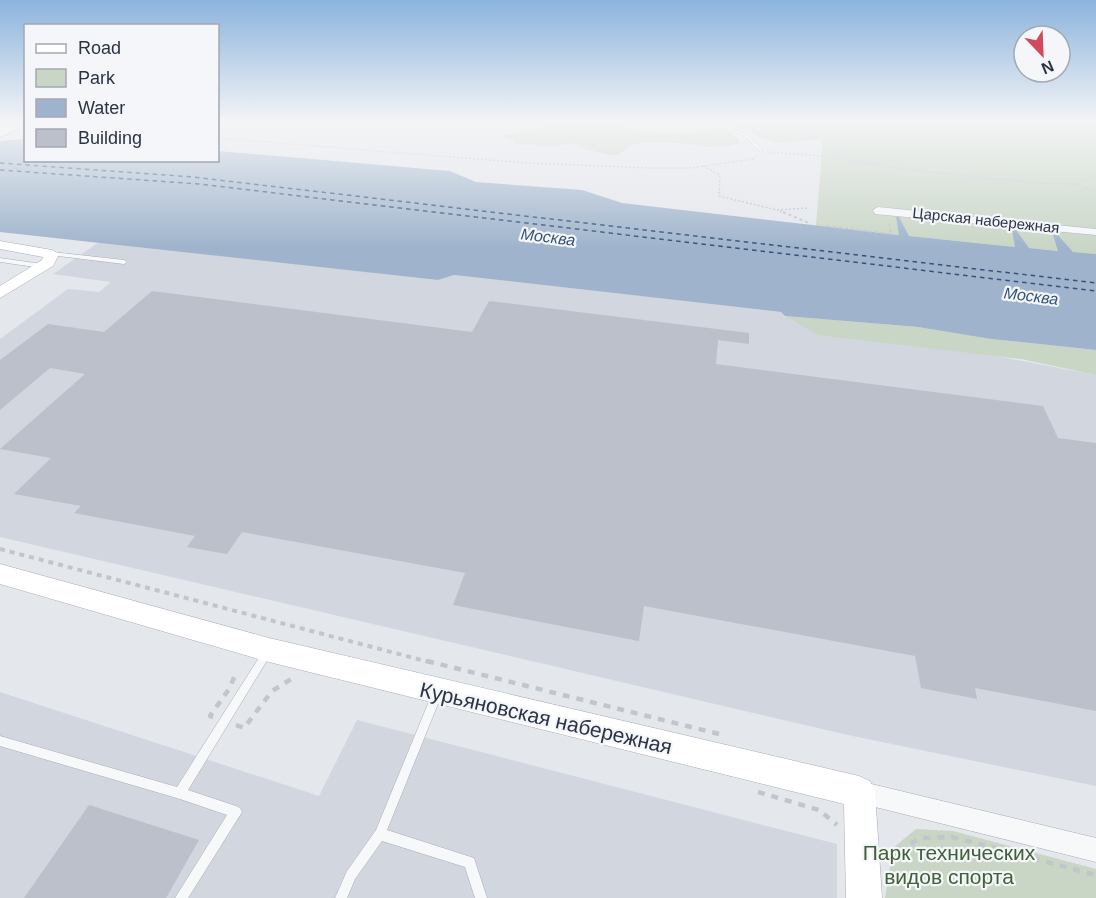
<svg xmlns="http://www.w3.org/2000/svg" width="1096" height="898" viewBox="0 0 1096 898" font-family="Helvetica,sans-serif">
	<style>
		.built { fill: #d2d6de }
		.green { fill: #c9d6c5 }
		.water { fill: #9fb4cc }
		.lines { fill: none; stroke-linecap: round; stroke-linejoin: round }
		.ferry { stroke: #34527a; stroke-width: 1.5; stroke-dasharray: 4.5 4; stroke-linecap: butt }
		.building { fill: #bbc0ca }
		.lane-casing { stroke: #a9aeb7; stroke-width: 1 }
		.street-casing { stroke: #a9aeb7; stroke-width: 1 }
		.secondary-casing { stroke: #a9aeb7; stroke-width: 1 }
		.primary-casing { stroke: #a3abb8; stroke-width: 2 }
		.path-far3 { stroke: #c2c5cb; stroke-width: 1.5; stroke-dasharray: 2 2; stroke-linecap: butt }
		.path-far2 { stroke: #c2c5cb; stroke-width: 2; stroke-dasharray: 3 3; stroke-linecap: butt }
		.path-far1 { stroke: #c2c5cb; stroke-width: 4; stroke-dasharray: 5 5; stroke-linecap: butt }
		.path { stroke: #c2c5cb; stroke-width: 4.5; stroke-dasharray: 7 7; stroke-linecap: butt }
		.lane { fill: #f7f8fa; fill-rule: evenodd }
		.street { fill: #f7f8fa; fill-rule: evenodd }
		.secondary { fill: #fff; fill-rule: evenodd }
		.primary { fill: #fff; fill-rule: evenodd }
		.labels { text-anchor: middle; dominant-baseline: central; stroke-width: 4.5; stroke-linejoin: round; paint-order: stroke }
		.far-street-label { font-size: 15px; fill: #2b3445; stroke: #f4f6f9 }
		.far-water-label { font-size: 16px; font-style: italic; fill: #34527a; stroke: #f4f6f9 }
		.near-street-label { font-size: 21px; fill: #2b3445; stroke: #f4f6f9 }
		.near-park-label { font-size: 21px; fill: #3f6138; stroke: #f4f6f9 }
	</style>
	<rect width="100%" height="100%" fill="#e4e7ec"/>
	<g class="built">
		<path d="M99,242L438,280L454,275L781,312L785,316L1096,375V786L848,735L0,537V339L68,289L99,292L111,282L53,274Z"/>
		<path d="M0,692L319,796L357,720L837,844V898H0Z"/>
	</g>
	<g class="green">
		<path d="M557,121H615L635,131L686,134L717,127L729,130L741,142L731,146L707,147L680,143L648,142L631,145L618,155H611L584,149L574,143L558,146L516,145L514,140L501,136L555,124Z"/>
		<path d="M722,121H1096V254L1073,252L1058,235H1053L1059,251L1029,248L1013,229L1016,247L909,236L896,217L900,235L816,226L823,139L775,143Z"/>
		<path d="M785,316L918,327L991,339L1096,350V375L1021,359L818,335Z"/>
		<path d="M916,829L953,831L1096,869V898H885L893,848Z"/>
	</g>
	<path class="water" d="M25,139L26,160H218V151L450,171L476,182L582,190L622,203L899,235L896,217H899L909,236L1015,247L1012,229H1015L1029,248L1058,251L1053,235H1058L1073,252L1096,254V350L991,339L918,327L785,316L781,312L454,275L438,280L0,232V141Z"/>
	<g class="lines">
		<g class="ferry">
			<path d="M0,163L193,177L1096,283"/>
			<path d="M0,170L199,184L1096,291"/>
		</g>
	</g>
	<g class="building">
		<path d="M152,291L472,332L489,301L749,333V344L718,340L716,364L1043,406L1058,438L1096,443V711L975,688L977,699L921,688L915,656L644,606L639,641L453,605L465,573L242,532L227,554L187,547L195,536L74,513L81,506L14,494L51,458L0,449L85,374L50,368L0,410V360L48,324L104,332Z"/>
		<path d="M89,805L199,840L166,898H24Z"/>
	</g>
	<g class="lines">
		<defs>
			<g id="lane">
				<path d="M710,121H716L748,135L763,151L760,152L746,137Z"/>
				<path d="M52,252L124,260L127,262L124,264L50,255L49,254Z"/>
				<path d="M0,258L42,264L45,266L42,268L0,262Z"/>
				<path d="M268,647L271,648L273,651L271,654L188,790L236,806L240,808L242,812L188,898H175L227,815L180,799L0,746V736L177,787L265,648Z"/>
				<path d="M437,689L441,691L442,694L387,830L474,858L487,898H475L465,867L382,841L355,879L347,898H335L347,871L376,830L432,694L433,691Z"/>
			</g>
			<g id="street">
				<path d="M878,207L1096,229V235L875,214L873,210Z"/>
				<path d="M859,781L1096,838V862L859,803L851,800L848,792L851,784Z"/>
			</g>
			<g id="secondary">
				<path d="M0,241L52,250L59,254L53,266L0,298V286L42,260L43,257L0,249Z"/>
				<path d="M0,564L269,638L859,776L870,781L875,792L882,898H846L844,804L269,662L0,584Z"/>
			</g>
			<path id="primary" d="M13,121H26V125L0,137V128Z"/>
		</defs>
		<use href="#lane" class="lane-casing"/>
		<use href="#street" class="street-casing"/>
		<use href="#secondary" class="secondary-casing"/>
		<use href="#primary" class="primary-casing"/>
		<g class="path-far3">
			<path d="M218,138L527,163L652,168H690L753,159L756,156"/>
			<path d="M769,152L822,156L896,168L1035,183L1076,184L1096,192"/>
			<path d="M703,166L720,175L719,196L777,210L809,208"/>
			<path d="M1076,184L1096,176"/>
			<path d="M780,211L786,214"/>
		</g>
		<g class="path-far2">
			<path d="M783,212L811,224"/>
			<path d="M827,226L891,234L889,221"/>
		</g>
		<path class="path-far1" d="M0,549L433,663"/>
		<g class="path">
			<path d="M427,661L719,734"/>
			<path d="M213,717L210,716L229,689L236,673"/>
			<path d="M236,725L244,728L272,691L296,676"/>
			<path d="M758,792L819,810L837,825"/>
			<path d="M899,851L920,838L952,837L1096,875"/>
		</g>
		<use href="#lane" class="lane"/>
		<use href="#street" class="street"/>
		<use href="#secondary" class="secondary"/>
		<use href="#primary" class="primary"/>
	</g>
	<linearGradient id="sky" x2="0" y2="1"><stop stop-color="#8bb4dd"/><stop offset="0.49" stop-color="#f3f4f6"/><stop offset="1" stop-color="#f3f4f6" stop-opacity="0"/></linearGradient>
	<rect width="1096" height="247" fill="url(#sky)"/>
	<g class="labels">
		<g class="far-street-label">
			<text transform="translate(986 220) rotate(6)">Царская набережная</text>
		</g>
		<g class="far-water-label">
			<text transform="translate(548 237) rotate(7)">Москва</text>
			<text transform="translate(1031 296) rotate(7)">Москва</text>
		</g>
		<g class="near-street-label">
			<text transform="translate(546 718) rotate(13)">Курьяновская набережная</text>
		</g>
		<g class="near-park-label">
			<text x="949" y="852">Парк технических<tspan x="949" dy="24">видов спорта</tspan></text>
		</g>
	</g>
	<rect x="24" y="24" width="195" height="138" fill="#f4f6f9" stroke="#a4a8b1" stroke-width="1.5"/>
	<rect x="36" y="44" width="30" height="9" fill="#ffffff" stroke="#a4a8b1" stroke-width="1.5"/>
	<text x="78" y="54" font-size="18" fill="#2b3445">Road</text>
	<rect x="36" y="69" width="30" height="18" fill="#c9d6c5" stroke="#a4a8b1" stroke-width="1.5"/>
	<text x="78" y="84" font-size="18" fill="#2b3445">Park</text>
	<rect x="36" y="99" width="30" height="18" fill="#9fb4cc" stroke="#a4a8b1" stroke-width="1.5"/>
	<text x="78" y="114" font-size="18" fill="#2b3445">Water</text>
	<rect x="36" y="129" width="30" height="18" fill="#bbc0ca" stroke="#a4a8b1" stroke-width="1.5"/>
	<text x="78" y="144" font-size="18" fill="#2b3445">Building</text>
	<g transform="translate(1042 54) rotate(157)"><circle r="28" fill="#f4f6f9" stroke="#a4a8b1" stroke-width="1.5"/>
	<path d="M0-4.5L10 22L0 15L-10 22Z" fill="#d1495b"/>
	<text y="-9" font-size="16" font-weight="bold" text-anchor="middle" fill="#2b3445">N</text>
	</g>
</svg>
